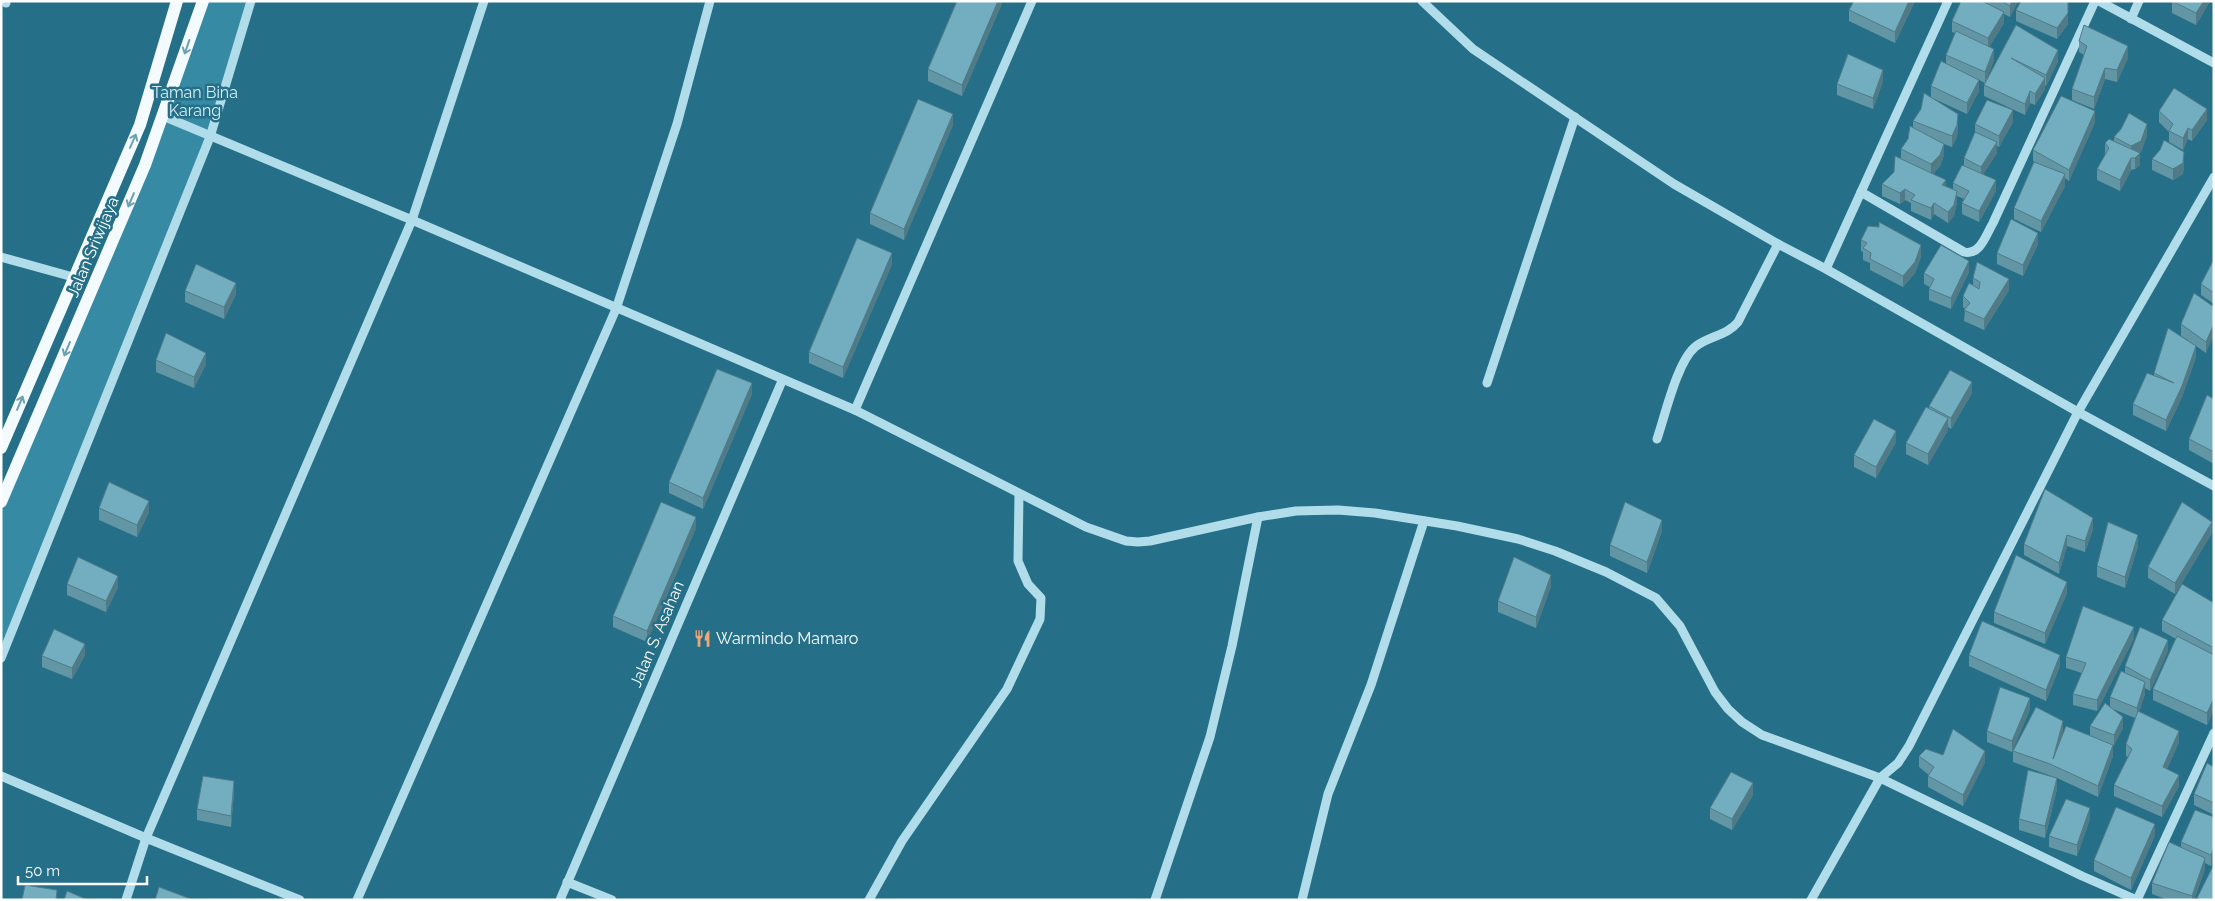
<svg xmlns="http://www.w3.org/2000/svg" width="2215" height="901" viewBox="0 0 2215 901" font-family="Raleway,sans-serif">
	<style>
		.green { fill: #378aa3 }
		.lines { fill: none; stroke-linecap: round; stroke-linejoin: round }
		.minor { stroke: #b1dce9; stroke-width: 9 }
		.major { stroke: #f4fbfe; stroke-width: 12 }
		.wall { fill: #6296a4 }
		.shaded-wall { fill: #507a86 }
		.building { fill: #72aebf; stroke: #507a86 }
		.oneway { stroke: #6da1b1 }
		.labels { text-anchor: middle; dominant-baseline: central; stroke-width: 5; stroke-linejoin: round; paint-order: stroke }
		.park-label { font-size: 16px; fill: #d5eff7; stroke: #257088 }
		.street-label { font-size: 16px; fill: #fff; stroke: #257088 }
		.poi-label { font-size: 16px; fill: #fff; stroke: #257088; text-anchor: start }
	</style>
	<rect width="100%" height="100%" fill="#257088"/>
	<g class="green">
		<path d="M204,1H249L209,135L164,115Z"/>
		<path d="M163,119L208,137L1,652V506Z"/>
	</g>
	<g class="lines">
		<g class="minor">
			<path d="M1422,1L1473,49L1674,184L1778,244L1826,269L2078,412L2214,486"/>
			<path d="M2099,1L2214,63"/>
			<path d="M6,3V1"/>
			<path d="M2131,19L2139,1"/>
			<path d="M163,116L412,220L855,410L1086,527L1126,541L1138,542L1150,541L1258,517L1296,511L1338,510L1375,513L1457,526L1518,539L1555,551L1606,572L1656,598L1680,626L1715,692L1728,709L1742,722L1762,735L1880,778L2082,876L2137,900"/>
			<path d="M1861,192L1964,252C1980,256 1986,235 1993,223L2095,1"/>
			<path d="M1,257L73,277"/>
			<path d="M1826,269L1948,1"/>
			<path d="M1487,383L1575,117"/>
			<path d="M855,410L1032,1"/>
			<path d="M1657,439C1665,416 1677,362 1695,347C1708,336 1727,336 1738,322L1778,244"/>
			<path d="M1,658L210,137L251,1"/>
			<path d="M1,776L146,838L300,900"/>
			<path d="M567,882L612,900"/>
			<path d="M126,900L146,838L412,220L484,1"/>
			<path d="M357,900L616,309L677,124L710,1"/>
			<path d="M560,900L782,381"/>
			<path d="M869,900L902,841L1007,689L1040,619L1041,598L1028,584L1018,561L1019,494"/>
			<path d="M1155,900L1210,737L1232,646L1258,517"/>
			<path d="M1302,900L1328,794L1371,685L1424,521"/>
			<path d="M1811,900L1880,778L1898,763L1909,746L2078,412L2214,177"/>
			<path d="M2137,900L2214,733"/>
		</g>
		<g class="major">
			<path d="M1,448L140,125L177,1"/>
			<path d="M1,502L145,165L203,1"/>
		</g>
	</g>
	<g class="wall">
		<path d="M957,1H1003L962,96L928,81V69Z"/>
		<path d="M1915,1L1895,43L1849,21V10Z"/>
		<path d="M1961,1H2018L2010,17L2004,14V23L1989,47L1994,60L1985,83L1979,80V91L1967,114L1932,98L1958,125L1957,137L1952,147L1944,144V155L1940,166L1933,174L1946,186L1953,189V183L1964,166V158L1975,132V124L2013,122L1999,147L1997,146V153L1983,174L1996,191L1979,222L1962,214V203L1964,199L1957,196V202L1954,216L1948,223L1934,214L1931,220L1911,211V203L1905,200L1900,204L1882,196V184L1894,172L1901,159V149L1908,139L1913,128V121L1931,97V86L1946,64V55L1955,33L1952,32V21Z"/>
		<path d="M2172,1H2210L2196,25L2172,13Z"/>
		<path d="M2016,10L2068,24L2057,39L2016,21Z"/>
		<path d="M2016,25L2058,61L2046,86L2045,85V89L2035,105L2030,103L2025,115L1984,96V85Z"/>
		<path d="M2079,41L2128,58L2117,82L2105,79L2094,109L2072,100V89L2084,55L2079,52Z"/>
		<path d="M1883,81L1873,109L1837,95V84Z"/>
		<path d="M2159,111L2207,120L2192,141L2188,139L2183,150L2169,142V132L2159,122Z"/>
		<path d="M2095,122L2069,181L2065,178V186L2041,232L2014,219V208L2038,164L2033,161V150Z"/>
		<path d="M953,125L904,240L870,224V213Z"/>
		<path d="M2147,135L2141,152L2139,153L2140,165L2135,169L2131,170L2120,191L2097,180V169L2105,155V143L2114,141V137Z"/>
		<path d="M2152,159L2184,163L2183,174L2173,180L2152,170Z"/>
		<path d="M1861,240L1921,257L1915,273L1903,287L1870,270V263L1863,260V252L1861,251Z"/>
		<path d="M2038,244L2023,276L1997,264V253Z"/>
		<path d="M2214,259V304L2201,295V284Z"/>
		<path d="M892,264L843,378L809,363V352Z"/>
		<path d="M1969,272L1951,309L1929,300V289L1930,287L1924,284V273Z"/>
		<path d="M1973,278L2009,290L1984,330L1964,321L1965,309L1963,307V296L1973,286Z"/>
		<path d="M185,291L236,294L224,319L185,302Z"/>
		<path d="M2214,307L2206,353L2196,346V357L2182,397L2166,431L2133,415V404L2154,376V373L2188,340L2181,336V324Z"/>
		<path d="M156,360L206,364L194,388L156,372Z"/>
		<path d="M1972,393L1951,429L1948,427V430L1928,465L1906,454V443L1929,408V406Z"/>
		<path d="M752,394L703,509L669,493V482Z"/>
		<path d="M2214,399V464L2189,450V439Z"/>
		<path d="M1896,442L1876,478L1854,467V455Z"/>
		<path d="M99,508L149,512L137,537L99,520Z"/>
		<path d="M696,528L647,642L613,627V616Z"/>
		<path d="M2093,529L2085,552L2067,546L2059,574L2024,555V544Z"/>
		<path d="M1662,531L1647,573L1610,556V545Z"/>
		<path d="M2212,533L2175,594L2148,578V567Z"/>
		<path d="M2138,546L2125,588L2097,577V566Z"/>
		<path d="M67,584L118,587L106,612L67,595Z"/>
		<path d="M1551,586L1536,628L1498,612V601Z"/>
		<path d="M2067,593L2045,644L1994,623V612Z"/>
		<path d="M2214,603V709L2207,725L2153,700V689L2176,639L2162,631V620Z"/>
		<path d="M2134,638L2097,711L2073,705V694L2082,673L2066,668V657Z"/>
		<path d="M2168,651L2150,691L2145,688V694L2139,712L2179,742L2167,769L2179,786L2162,817L2114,796V785L2128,757L2126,756V744L2135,718L2113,709L2123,728L2113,746V756L2098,797L2057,778V789L2045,838L2019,830V819L2054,777L2013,762V751L2063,732L2061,738L2090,735V726L2110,707V697L2125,673V666Z"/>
		<path d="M85,655L72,679L42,667V656Z"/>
		<path d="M1969,655L2060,666L2046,701L1969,666Z"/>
		<path d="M2030,709L2012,752L1987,742V731Z"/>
		<path d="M1943,755L1985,762L1963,806L1928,787V776L1929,775L1919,767V756Z"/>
		<path d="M2214,767V815L2194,805V794Z"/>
		<path d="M234,792L231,827L197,820V809Z"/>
		<path d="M1753,795L1732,830L1710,819V808Z"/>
		<path d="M2214,817V860L2211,866L2205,863V869L2194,900H2168L2152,894V883L2181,848V842Z"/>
		<path d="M2090,819L2077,856L2049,847V836Z"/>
		<path d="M2155,835L2131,890L2094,871V860Z"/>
	</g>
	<g class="shaded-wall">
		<path d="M998,1H1003L962,96V85Z"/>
		<path d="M1909,1H1915L1895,43V32Z"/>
		<path d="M2012,1H2018L2010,17V6Z"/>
		<path d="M2204,1H2210L2196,25V13Z"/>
		<path d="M2004,12V23L1988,49V38Z"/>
		<path d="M2068,13V24L2057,39V28Z"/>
		<path d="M2128,46V58L2117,82V70Z"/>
		<path d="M1994,49V60L1985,83V72Z"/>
		<path d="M2058,50V61L2046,86V75Z"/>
		<path d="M2105,68V79L2094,109V97Z"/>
		<path d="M1883,70V81L1873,109V98Z"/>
		<path d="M2045,78V89L2035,105V94Z"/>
		<path d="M1979,80V91L1967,114V103Z"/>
		<path d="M2030,91V103L2025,115V104Z"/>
		<path d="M2207,109V120L2192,141V130Z"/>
		<path d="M2013,110V122L1999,147V136Z"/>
		<path d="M2095,111V122L2069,181V170Z"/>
		<path d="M953,114V125L904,240V229Z"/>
		<path d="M1958,114L1957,137L1952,147V136Z"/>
		<path d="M2147,124V135L2141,152L2131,158V146Z"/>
		<path d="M2188,128V139L2183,150V138Z"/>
		<path d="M1997,142V153L1981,178V167Z"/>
		<path d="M1944,144V155L1940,166L1931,176V164Z"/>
		<path d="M2184,152V163L2183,174L2173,180V169Z"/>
		<path d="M2140,153V165L2135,169V158Z"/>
		<path d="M2131,158V170L2120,191V180Z"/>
		<path d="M2065,174V186L2041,232V221Z"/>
		<path d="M1946,180V191L1942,185Z"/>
		<path d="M1996,180V191L1979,222V211Z"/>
		<path d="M1905,189V200L1900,204V193Z"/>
		<path d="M1957,191V202L1954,216L1948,223V212Z"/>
		<path d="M1934,203V214L1931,220V208Z"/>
		<path d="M2038,233V244L2023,276V265Z"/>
		<path d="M1921,245V257L1915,273L1903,287V276Z"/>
		<path d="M892,253V264L843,378V367Z"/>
		<path d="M1969,261V272L1951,309V298Z"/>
		<path d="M2009,279V290L1984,330V319Z"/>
		<path d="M236,283V294L224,319V307Z"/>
		<path d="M2214,324V335L2206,353V342Z"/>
		<path d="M2196,346V357L2182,397L2166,431V420Z"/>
		<path d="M206,353V364L194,388V377Z"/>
		<path d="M1972,382V393L1951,429V418Z"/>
		<path d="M752,383V394L703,509V498Z"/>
		<path d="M1948,418V430L1928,465V454Z"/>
		<path d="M1896,431V442L1876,478V467Z"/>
		<path d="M149,501V512L137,537V525Z"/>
		<path d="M696,517V528L647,642V631Z"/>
		<path d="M2093,518V529L2085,552V541Z"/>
		<path d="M1662,520V531L1647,573V562Z"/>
		<path d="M2212,522V533L2175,594V583Z"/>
		<path d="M2067,535V546L2059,574V563Z"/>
		<path d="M2138,535V546L2125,588V577Z"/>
		<path d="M1551,575V586L1536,628V617Z"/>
		<path d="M118,576V587L106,612V601Z"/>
		<path d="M2067,582V593L2045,644V633Z"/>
		<path d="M2134,627V638L2097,711V700Z"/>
		<path d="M2168,640V651L2150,691V680Z"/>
		<path d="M85,644V655L72,679V668Z"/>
		<path d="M2060,655V666L2046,701V690Z"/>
		<path d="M2145,682V694L2137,719V708Z"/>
		<path d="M2030,698V709L2012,752V741Z"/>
		<path d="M2214,698V709L2207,725V713Z"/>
		<path d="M2123,717V728L2114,746V735Z"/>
		<path d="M2063,721V732L2054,766L2053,759Z"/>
		<path d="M2179,731V742L2163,778V767Z"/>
		<path d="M2113,745V756L2098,797V786Z"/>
		<path d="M1985,751V762L1963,806V795Z"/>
		<path d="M2179,775V786L2162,817V806Z"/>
		<path d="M2057,778V789L2045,838V826Z"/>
		<path d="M234,781V792L231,827V816Z"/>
		<path d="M1753,783V795L1732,830V819Z"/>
		<path d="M2090,808V819L2077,856V845Z"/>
		<path d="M2155,824V835L2131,890V878Z"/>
		<path d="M2214,848V860L2211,866V855Z"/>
		<path d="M2205,858V869L2194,900H2192V896Z"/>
	</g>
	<g class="building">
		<path d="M957,1H998L962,85L928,69Z"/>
		<path d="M1854,1H1909L1895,32L1849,10Z"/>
		<path d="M1961,1H1982L2004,12L1988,38L1952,21Z"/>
		<path d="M2002,1H2012L2010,6Z"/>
		<path d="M2021,1H2068V13L2057,28L2016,10Z"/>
		<path d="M2172,1H2204L2196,13Z"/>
		<path d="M2016,25L2058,50L2046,75L2011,58L2045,78L2035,94L2030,91L2025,104L1984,85Z"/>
		<path d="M2084,25L2128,46L2117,70L2105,68L2094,97L2072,89L2087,46L2079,41Z"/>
		<path d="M1956,31L1994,49L1985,72L1946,55Z"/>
		<path d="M1848,54L1883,70L1873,98L1837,84Z"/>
		<path d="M1941,61L1979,80L1967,103L1931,86Z"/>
		<path d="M2174,88L2207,109L2192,130L2188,128L2183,138L2169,131L2173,124L2159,111Z"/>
		<path d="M1924,93L1958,114L1957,125L1952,136L1913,121L1921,109Z"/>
		<path d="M2061,96L2095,111L2069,170L2033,150Z"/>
		<path d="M918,99L953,114L904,229L870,213Z"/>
		<path d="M1987,100L2013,110L1999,136L1975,124Z"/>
		<path d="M2129,113L2147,124L2141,141L2131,146L2114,137L2121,129Z"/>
		<path d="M1910,126L1944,144L1940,155L1931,164L1901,149L1908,139Z"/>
		<path d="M1975,132L1997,142L1981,167L1964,158Z"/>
		<path d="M2109,139L2140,153L2135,158H2131L2120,180L2097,169L2109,148L2105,143Z"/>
		<path d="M2164,140L2184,152L2183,163L2173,169L2152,159L2160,150Z"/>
		<path d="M1895,156L1946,180L1942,185L1957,191L1954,205L1948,212L1934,203L1931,208L1911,200L1915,195L1905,189L1900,193L1882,184L1894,172Z"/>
		<path d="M2034,162L2065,174L2041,221L2014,208Z"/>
		<path d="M1962,165L1996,180L1979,211L1962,203L1969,191L1953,183Z"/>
		<path d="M2011,219L2038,233L2023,265L1997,253Z"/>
		<path d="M1879,222L1921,245L1915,262L1903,276L1870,259L1871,253L1863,248L1867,243L1861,240L1868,226L1879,227Z"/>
		<path d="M857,238L892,253L843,367L809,352Z"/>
		<path d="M1941,245L1969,261L1951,298L1929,289L1934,279L1924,273Z"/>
		<path d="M2214,259V293L2201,284Z"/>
		<path d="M1977,262L2009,279L1984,319L1964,310L1970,303L1963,296L1969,283L1979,289L1980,282L1973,278Z"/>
		<path d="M196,264L236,283L224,307L185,291Z"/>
		<path d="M2194,293L2214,307V324L2206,342L2181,324Z"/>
		<path d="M2168,328L2196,346L2182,386L2166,420L2133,404L2147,373L2174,383L2154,373Z"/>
		<path d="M166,333L206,353L194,377L156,360Z"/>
		<path d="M717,369L752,383L703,498L669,482Z"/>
		<path d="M1950,370L1972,382L1951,418L1929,406Z"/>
		<path d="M2207,395L2214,399V452L2189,439Z"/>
		<path d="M1926,407L1948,418L1928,454L1906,443Z"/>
		<path d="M1874,419L1896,431L1876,467L1854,455Z"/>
		<path d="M109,482L149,501L137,525L99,508Z"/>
		<path d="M2045,489L2093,518L2085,541L2067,535L2059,563L2024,544Z"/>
		<path d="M661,502L696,517L647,631L613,616Z"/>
		<path d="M1625,502L1662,520L1647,562L1610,545Z"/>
		<path d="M2182,502L2212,522L2175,583L2148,567Z"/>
		<path d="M2108,522L2138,535L2125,577L2097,566Z"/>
		<path d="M2016,555L2067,582L2045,633L1994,612Z"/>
		<path d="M78,557L118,576L106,601L67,584Z"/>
		<path d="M1514,557L1551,575L1536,617L1498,601Z"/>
		<path d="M2182,584L2214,603V648L2162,620Z"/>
		<path d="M2083,606L2134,627L2097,700L2073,694L2086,663L2066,657Z"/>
		<path d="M1982,621L2060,655L2046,690L1969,655Z"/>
		<path d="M2140,627L2168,640L2150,680L2125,666Z"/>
		<path d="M54,629L85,644L72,668L42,656Z"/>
		<path d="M2177,636L2214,655V698L2207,713L2153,689Z"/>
		<path d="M2121,671L2145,682L2137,708L2110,697Z"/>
		<path d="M2000,687L2030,698L2012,741L1987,731Z"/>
		<path d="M2105,703L2123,717L2114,735L2090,726Z"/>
		<path d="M2036,707L2063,721L2053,759L2066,726L2113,745L2098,786L2050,764L2013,751Z"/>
		<path d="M2138,711L2179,731L2163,767L2179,775L2162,806L2114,785L2132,749L2126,744Z"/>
		<path d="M1953,729L1985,751L1963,795L1928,776L1934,767L1919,756L1926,749L1943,755Z"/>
		<path d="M2207,763L2214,767V803L2194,794Z"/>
		<path d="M2028,770L2057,778L2045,826L2019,819Z"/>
		<path d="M1731,772L1753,783L1732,819L1710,808Z"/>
		<path d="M203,776L234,781L231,816L197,809Z"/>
		<path d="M2066,799L2090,808L2077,845L2049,836Z"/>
		<path d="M2116,807L2155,824L2131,878L2094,860Z"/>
		<path d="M2195,810L2214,817V848L2211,855L2181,842Z"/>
		<path d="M2169,842L2205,858L2192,896L2152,883Z"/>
		<path d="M2214,864V900H2201L2197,898Z"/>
		<path d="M25,885L57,890L56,900H22Z"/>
		<path d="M159,887L191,899L155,900Z"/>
		<path d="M67,891L88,900H64Z"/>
	</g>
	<defs><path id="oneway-shaft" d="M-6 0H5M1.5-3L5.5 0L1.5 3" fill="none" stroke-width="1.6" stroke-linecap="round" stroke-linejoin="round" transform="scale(1.25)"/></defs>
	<g class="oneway">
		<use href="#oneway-shaft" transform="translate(187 47) rotate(109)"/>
		<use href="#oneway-shaft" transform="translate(133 141) rotate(-66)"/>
		<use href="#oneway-shaft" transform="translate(131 200) rotate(113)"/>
		<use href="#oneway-shaft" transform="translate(67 349) rotate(113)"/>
		<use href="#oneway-shaft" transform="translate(20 403) rotate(-67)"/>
	</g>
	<defs>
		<symbol id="restaurant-bare" viewBox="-9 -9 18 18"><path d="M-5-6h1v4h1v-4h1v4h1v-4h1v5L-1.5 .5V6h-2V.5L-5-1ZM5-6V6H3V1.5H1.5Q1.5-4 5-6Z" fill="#f2a676" stroke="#257088" stroke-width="2.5" paint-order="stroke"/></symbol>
	</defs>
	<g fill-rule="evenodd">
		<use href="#restaurant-bare" x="690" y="626" width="25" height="25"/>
	</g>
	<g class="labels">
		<g class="park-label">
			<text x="195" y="92">Taman Bina<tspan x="195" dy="18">Karang</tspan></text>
		</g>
		<g class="street-label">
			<text transform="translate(93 247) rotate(-67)">Jalan Sriwijaya</text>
			<text transform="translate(657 634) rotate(-67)">Jalan S. Asahan</text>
		</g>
		<g class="poi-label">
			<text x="716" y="638">Warmindo Mamaro</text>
		</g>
	</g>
	<rect width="2215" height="901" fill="none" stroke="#ffffff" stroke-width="5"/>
	<path d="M18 876v8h129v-8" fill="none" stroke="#ffffff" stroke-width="2.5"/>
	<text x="25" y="876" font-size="15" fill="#ffffff" stroke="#257088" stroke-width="4" paint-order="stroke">50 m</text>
</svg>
